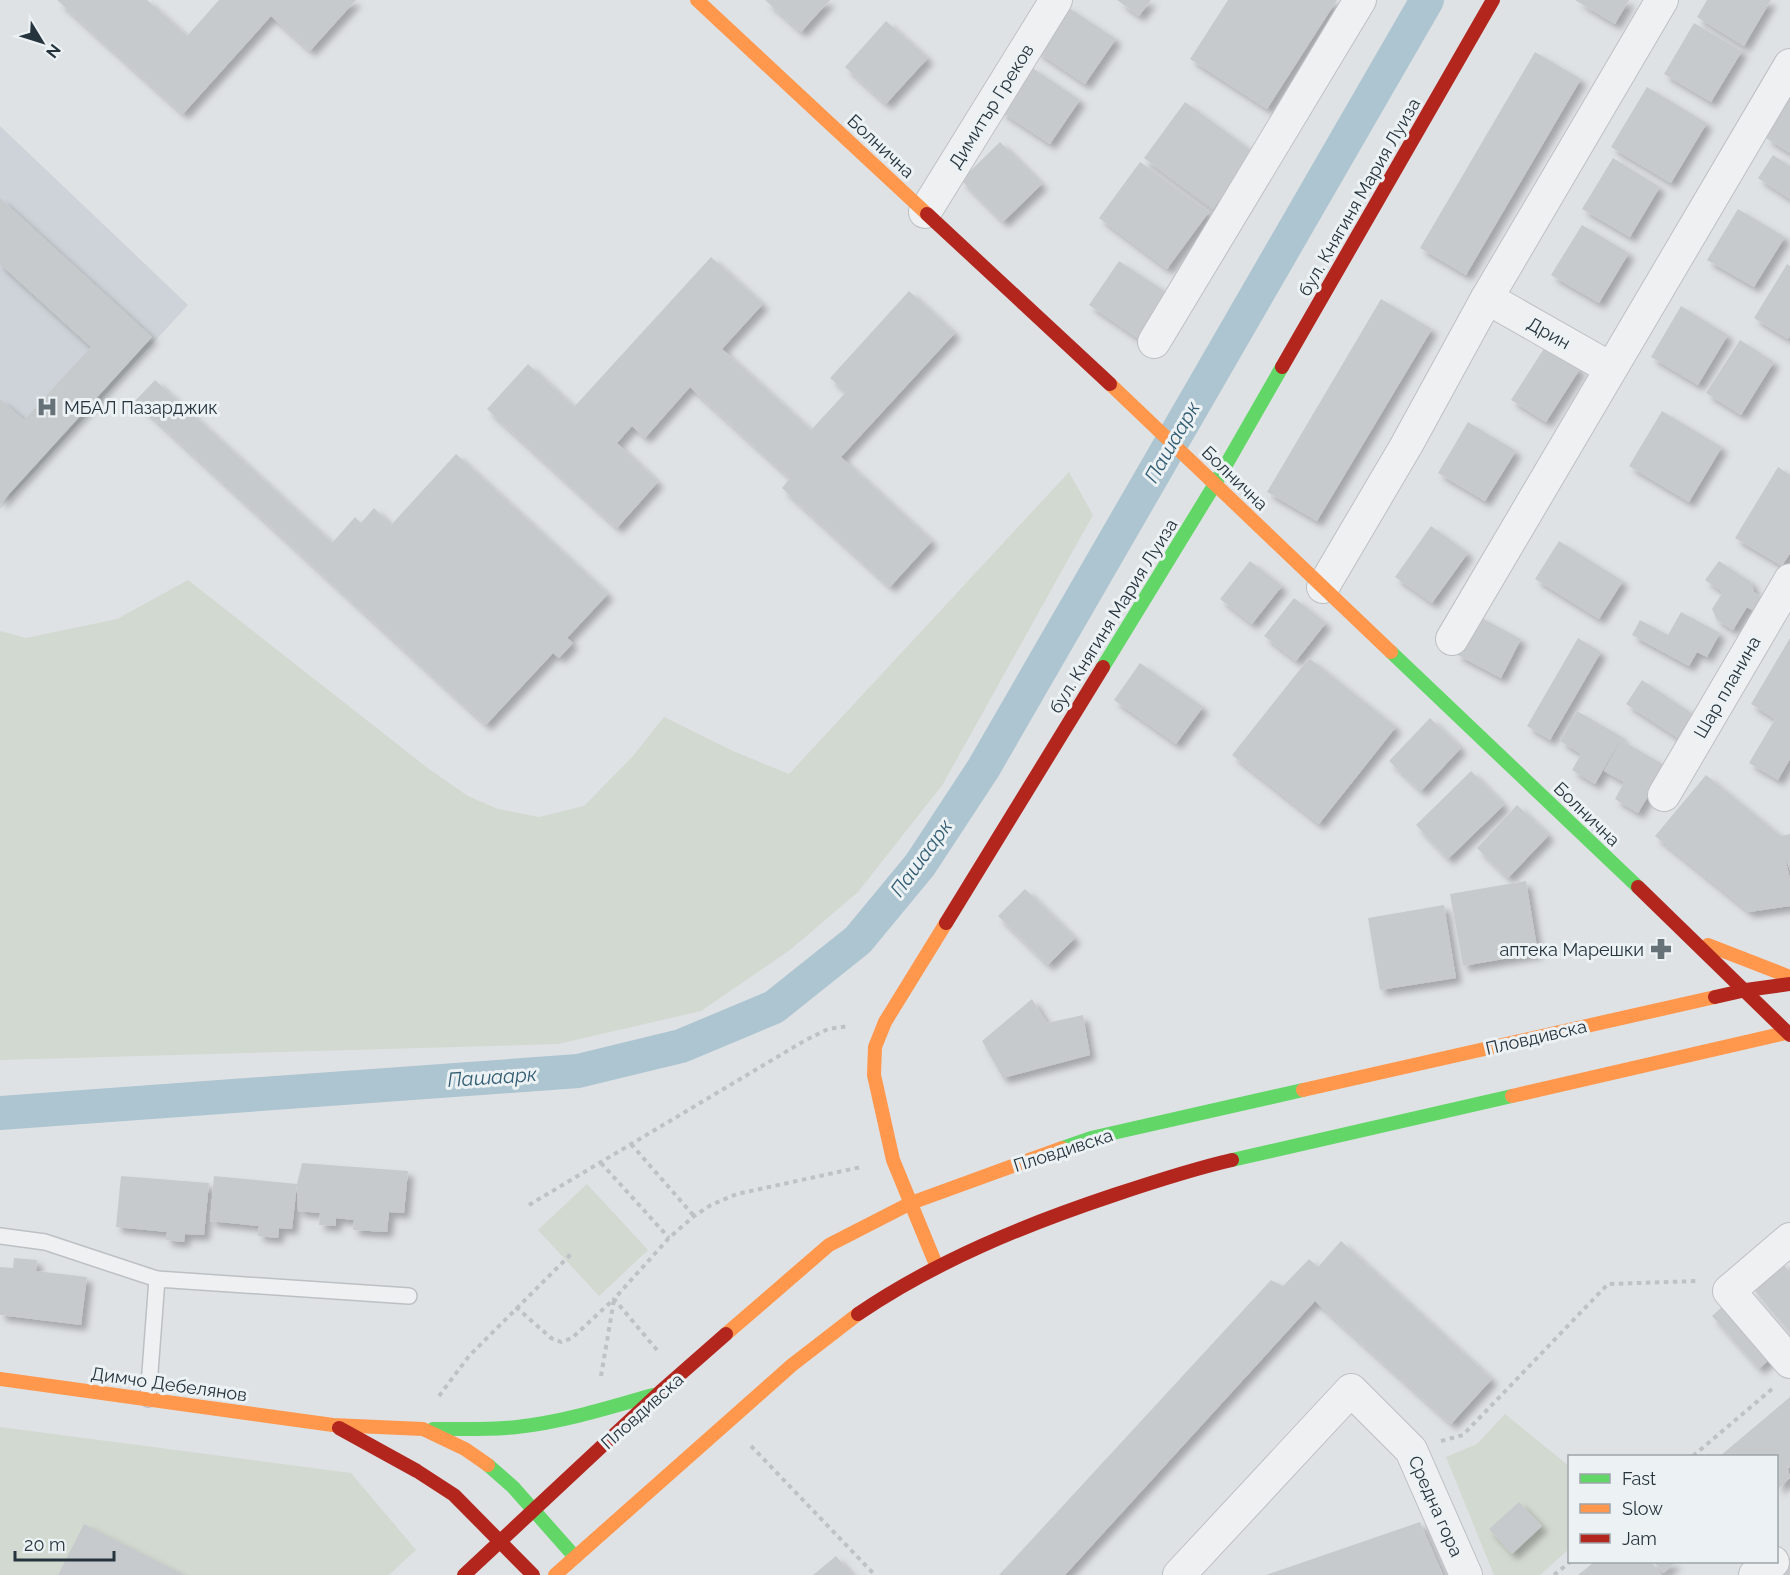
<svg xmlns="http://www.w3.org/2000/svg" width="1790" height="1575" viewBox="0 0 1790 1575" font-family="Raleway,sans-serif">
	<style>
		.built { fill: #cdd3d8 }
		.green { fill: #d2d9d0 }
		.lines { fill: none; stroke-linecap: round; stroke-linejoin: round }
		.canal { stroke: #adc5d0; stroke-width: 34 }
		.building { fill: #c7cacd; filter: url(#shadow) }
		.lane-casing { stroke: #bdc0c3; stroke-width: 18 }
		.street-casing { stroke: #bdc0c3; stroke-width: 34 }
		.path { stroke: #bec2c4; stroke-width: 4; stroke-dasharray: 4.5 4.5; stroke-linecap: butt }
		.lane { stroke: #eef0f1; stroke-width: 15 }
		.street { stroke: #eef0f1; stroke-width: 32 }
		.fast { stroke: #63d668; stroke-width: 14 }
		.slow { stroke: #ff974d; stroke-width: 14 }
		.jam { stroke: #b3261e; stroke-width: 14 }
		.labels { text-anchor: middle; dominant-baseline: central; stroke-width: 6; stroke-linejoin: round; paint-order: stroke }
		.street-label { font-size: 18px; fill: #26343d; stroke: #ecf1f4 }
		.poi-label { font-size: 18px; fill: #26343d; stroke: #ecf1f4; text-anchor: start }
		.water-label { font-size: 20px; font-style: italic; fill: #315c71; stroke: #ecf1f4 }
	</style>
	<defs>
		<filter id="shadow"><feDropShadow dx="5.5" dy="5.5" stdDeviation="3" flood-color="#0004"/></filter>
	</defs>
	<rect width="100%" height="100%" fill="#dfe2e5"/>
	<path class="built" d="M0,126L188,305L0,509Z"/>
	<g class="green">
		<path d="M1069,472L1093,515L943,784L858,892L790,950L701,1011L558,1044L0,1060V631L26,638L117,619L188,580L429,769L468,796L498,809L539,817L584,806L633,756L664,717L733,751L789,774Z"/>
		<path d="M587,1184L648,1250L599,1296L538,1230Z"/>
		<path d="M1505,1414L1569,1466V1549L1540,1575H1494L1446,1457L1477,1444Z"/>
		<path d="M0,1427L351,1473L416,1550L389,1575H0Z"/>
	</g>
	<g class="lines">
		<path class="canal" d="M0,1113L578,1071L681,1046L774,1007L858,940L920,865L983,769L1427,0"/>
	</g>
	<g class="building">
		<path d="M57,0H147L187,36L219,0H356L310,51L271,16L183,114Z"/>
		<path d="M765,0H830L801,32Z"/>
		<path d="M1117,0H1151L1139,16Z"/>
		<path d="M1228,0H1337L1267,109L1190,59Z"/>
		<path d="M1575,0H1629L1615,24Z"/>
		<path d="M1707,0H1771L1744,46L1697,17Z"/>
		<path d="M1066,6L1116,39L1085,84L1036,51Z"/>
		<path d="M886,21L928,58L886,104L845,67Z"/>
		<path d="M1694,23L1742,51L1711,102L1664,74Z"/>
		<path d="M1535,52L1581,79L1466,275L1420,248Z"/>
		<path d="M1031,67L1080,100L1050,144L1000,111Z"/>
		<path d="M1647,87L1707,123L1671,183L1611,147Z"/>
		<path d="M1790,97V153L1766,138Z"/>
		<path d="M1185,102L1255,153L1213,209L1144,158Z"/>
		<path d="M1000,142L1042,184L1003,222L961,180Z"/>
		<path d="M1773,155L1790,166V199L1758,178Z"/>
		<path d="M1613,158L1660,187L1630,237L1582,209Z"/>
		<path d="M1140,162L1209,212L1167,269L1099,218Z"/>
		<path d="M0,198L152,337L0,504V399L24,420L91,347L0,264Z"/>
		<path d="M1738,209L1785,237L1754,287L1707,260Z"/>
		<path d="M1582,225L1629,253L1599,303L1551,275Z"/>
		<path d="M711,257L763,304L722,349L811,430L846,392L830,378L909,291L955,333L841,457L932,541L890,587L782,488L790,478L690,387L645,438L632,426L617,443L658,482L617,528L487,409L528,364L574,407Z"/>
		<path d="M1119,261L1169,294L1139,339L1089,305Z"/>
		<path d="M1787,264L1790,266V336L1788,339L1754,318Z"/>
		<path d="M1381,299L1432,329L1317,521L1267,492Z"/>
		<path d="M1681,306L1728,335L1698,385L1651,357Z"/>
		<path d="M1740,340L1774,362L1741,415L1706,393Z"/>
		<path d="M1545,347L1580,369L1546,422L1511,400Z"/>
		<path d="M155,380L332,543L355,517L361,523L374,508L391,525L456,454L608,594L567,638L573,643L559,658L553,653L486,725L135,401Z"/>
		<path d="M1662,411L1722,447L1689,502L1629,466Z"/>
		<path d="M1468,422L1516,451L1485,501L1438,473Z"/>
		<path d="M1778,467L1790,475V553L1782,566L1735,538Z"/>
		<path d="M1431,526L1468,553L1432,603L1395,577Z"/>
		<path d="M1559,541L1623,581L1599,619L1535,579Z"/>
		<path d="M1250,561L1282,586L1252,624L1220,599Z"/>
		<path d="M1719,561L1751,582L1754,592L1768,601L1760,615L1747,607L1733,630L1717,620L1712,609L1723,592L1705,580Z"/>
		<path d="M1294,598L1326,623L1296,661L1264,636Z"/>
		<path d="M1681,612L1720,633L1707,657L1697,652L1689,666L1632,635L1640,620L1668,635Z"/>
		<path d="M1478,616L1521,639L1501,678L1456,654Z"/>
		<path d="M1578,638L1601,652L1550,740L1527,726Z"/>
		<path d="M1790,638V759L1778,780L1749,763L1775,719L1751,704Z"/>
		<path d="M1309,658L1396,727L1319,824L1232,755Z"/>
		<path d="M1140,663L1203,707L1176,744L1114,700Z"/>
		<path d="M1642,680L1693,714L1678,738L1626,704Z"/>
		<path d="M1577,711L1622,737L1595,784L1572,770L1581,754L1560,741Z"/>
		<path d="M1430,718L1461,748L1421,791L1389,761Z"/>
		<path d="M1621,740L1666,766L1638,813L1615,799L1624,782L1604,771Z"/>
		<path d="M1471,771L1504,805L1448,859L1416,825Z"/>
		<path d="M1706,775L1781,836L1790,834V870L1785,857L1790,879V906L1749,912L1655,836Z"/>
		<path d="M1517,805L1549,835L1508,878L1477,848Z"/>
		<path d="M1526,881L1538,953L1463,966L1450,894Z"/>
		<path d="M1025,889L1075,938L1048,965L998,916Z"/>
		<path d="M1444,905L1456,978L1380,990L1368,918Z"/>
		<path d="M1032,999L1047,1023L1083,1015L1090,1055L1003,1078L982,1041Z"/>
		<path d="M302,1163L408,1171L404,1213L389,1212L387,1232L353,1230L354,1220L336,1218V1226L319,1225L320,1213L298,1211L297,1184Z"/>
		<path d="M121,1176L209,1183L204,1235L185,1234L184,1242L166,1240L167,1232L116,1227Z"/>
		<path d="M214,1176L297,1184L292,1229L279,1228L278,1238L258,1236L259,1226L210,1221Z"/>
		<path d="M1341,1241L1492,1379L1451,1424L1315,1301L1065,1575H999L1271,1280L1283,1286L1309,1259L1318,1267Z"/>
		<path d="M14,1258L37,1260L36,1271L87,1277L81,1325L0,1315V1267L13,1268Z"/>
		<path d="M1781,1262L1790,1272V1333L1752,1287Z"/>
		<path d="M1726,1303L1773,1356L1759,1369L1712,1316Z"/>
		<path d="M1790,1397V1467L1788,1469L1790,1478L1778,1489L1776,1456H1720Z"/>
		<path d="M1519,1502L1542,1526L1512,1554L1489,1529Z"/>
		<path d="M1420,1522L1443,1575H1266Z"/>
		<path d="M84,1524L184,1575H58Z"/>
		<path d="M836,1556L852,1575H813Z"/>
		<path d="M1790,1559V1575H1769Z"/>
		<path d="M1594,1562H1651L1662,1575H1578Z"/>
		<path d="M1654,1562H1676L1663,1573Z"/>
	</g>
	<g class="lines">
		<defs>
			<g id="lane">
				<path d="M0,1236L45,1242L157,1279"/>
				<path d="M148,1399L157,1279L409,1296"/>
			</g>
			<g id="street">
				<path d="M925,212L1056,0"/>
				<path d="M1487,298L1610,368"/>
				<path d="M1154,342L1360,0"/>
				<path d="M1323,587L1406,446L1487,298L1662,0"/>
				<path d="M1452,639L1790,65"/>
				<path d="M1664,795L1790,580"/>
				<path d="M1790,1239L1729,1291L1790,1362"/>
				<path d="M1179,1575L1351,1390L1411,1450L1466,1575"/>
				<path d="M1755,1575L1773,1562"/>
			</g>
		</defs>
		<use href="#lane" class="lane-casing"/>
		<use href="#street" class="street-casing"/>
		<g class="path">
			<path d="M631,1144L694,1216"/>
			<path d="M601,1163L669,1238"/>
			<path d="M529,1205L804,1041L828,1029L849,1026"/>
			<path d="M516,1307L551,1338L561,1342L572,1338L614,1299"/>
			<path d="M657,1350L614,1299L669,1238L694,1216L711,1205L737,1194L861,1167"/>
			<path d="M601,1376L614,1300"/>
			<path d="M439,1396L469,1356L571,1254"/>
			<path d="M1441,1441L1463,1435L1608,1284L1699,1281"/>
			<path d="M751,1446L875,1575"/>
			<path d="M1693,1456L1772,1389"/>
			<path d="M1554,1575L1570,1562"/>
		</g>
		<use href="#lane" class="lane"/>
		<use href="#street" class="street"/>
		<g class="fast">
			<path d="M1391,652L1638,887"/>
			<path d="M1103,667L1215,484L1282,367"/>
			<path d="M1062,1148L1091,1138L1303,1090"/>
			<path d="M1232,1160L1512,1096"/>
			<path d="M433,1429C461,1429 489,1430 517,1427C563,1422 608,1408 653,1395"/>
			<path d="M488,1465L513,1487L575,1557"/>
		</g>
		<g class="slow">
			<path d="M697,0L927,214"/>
			<path d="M1110,384L1391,652"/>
			<path d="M1708,945L1790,977"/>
			<path d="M1303,1090L1715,997"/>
			<path d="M1512,1096L1790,1032"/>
			<path d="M937,1267L893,1160L874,1075L875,1047L885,1022L946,923"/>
			<path d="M726,1334L829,1245L911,1203L1062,1148"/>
			<path d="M0,1379L333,1425L423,1429L465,1449L488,1465"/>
			<path d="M555,1575L792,1365L858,1314"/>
		</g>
		<g class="jam">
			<path d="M927,214L1110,384"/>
			<path d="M1282,367L1493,0"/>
			<path d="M1638,887L1790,1035"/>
			<path d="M946,923L1103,667"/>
			<path d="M1715,997L1746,990L1790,984"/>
			<path d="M858,1314C936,1261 1024,1225 1114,1195C1153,1182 1192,1169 1232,1160"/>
			<path d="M339,1428L417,1471L454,1495L533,1575"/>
			<path d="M464,1575L660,1392L726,1334"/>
		</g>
	</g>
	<defs>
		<symbol id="hospital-bare" viewBox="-9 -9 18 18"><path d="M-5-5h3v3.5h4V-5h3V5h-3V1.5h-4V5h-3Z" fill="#677178" stroke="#ecf1f4" stroke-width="2.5" paint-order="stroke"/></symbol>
		<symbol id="pharmacy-bare" viewBox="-9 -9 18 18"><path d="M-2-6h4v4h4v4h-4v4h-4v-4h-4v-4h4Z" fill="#677178" stroke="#ecf1f4" stroke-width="2.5" paint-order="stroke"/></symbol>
	</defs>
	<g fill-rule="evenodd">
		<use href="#hospital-bare" x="32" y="392" width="30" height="30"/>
		<use href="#pharmacy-bare" x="1646" y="934" width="30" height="30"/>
	</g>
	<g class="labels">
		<g class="street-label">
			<text transform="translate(991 106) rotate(-58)">Димитър Греков</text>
			<text transform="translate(881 146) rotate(43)">Болнична</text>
			<text transform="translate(1359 197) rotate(-60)">бул. Княгиня Мария Луиза</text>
			<text transform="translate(1549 333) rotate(29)">Дрин</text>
			<text transform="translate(1235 478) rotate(44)">Болнична</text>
			<text transform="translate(1113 616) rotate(-58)">бул. Княгиня Мария Луиза</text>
			<text transform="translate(1727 687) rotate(-60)">Шар планина</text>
			<text transform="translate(1587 814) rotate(44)">Болнична</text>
			<text transform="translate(1536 1037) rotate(-13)">Пловдивска</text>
			<text transform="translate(1063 1150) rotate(-18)">Пловдивска</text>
			<text transform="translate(169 1384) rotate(8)">Димчо Дебелянов</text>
			<text transform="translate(642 1411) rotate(-42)">Пловдивска</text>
			<text transform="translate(1436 1506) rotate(66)">Средна гора</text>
		</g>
		<g class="poi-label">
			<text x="64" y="407">МБАЛ Пазарджик</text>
			<text x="1644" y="949" text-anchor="end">аптека Марешки</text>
		</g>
		<g class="water-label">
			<text transform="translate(1172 442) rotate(-60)">Пашаарк</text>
			<text transform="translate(921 858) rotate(-54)">Пашаарк</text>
			<text transform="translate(492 1077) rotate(-4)">Пашаарк</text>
		</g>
	</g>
	<rect x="1568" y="1455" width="210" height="108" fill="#ecf1f4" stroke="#9da5ab" stroke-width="1.5"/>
	<rect x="1580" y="1474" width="30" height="9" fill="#63d668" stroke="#9da5ab" stroke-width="1.5"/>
	<text x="1622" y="1485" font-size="18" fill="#26343d">Fast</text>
	<rect x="1580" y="1504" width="30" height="9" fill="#ff974d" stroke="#9da5ab" stroke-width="1.5"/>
	<text x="1622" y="1515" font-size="18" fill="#26343d">Slow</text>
	<rect x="1580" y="1534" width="30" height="9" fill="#b3261e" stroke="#9da5ab" stroke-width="1.5"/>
	<text x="1622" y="1545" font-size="18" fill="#26343d">Jam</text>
	<g transform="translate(42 42) rotate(128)" stroke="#ecf1f4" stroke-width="4.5" paint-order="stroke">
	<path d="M0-4.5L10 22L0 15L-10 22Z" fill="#26343d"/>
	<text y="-9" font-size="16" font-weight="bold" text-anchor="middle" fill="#26343d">N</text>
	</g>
	<path d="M15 1551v9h99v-9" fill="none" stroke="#26343d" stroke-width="3"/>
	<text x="24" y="1551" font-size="18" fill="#26343d" stroke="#ecf1f4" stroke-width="4.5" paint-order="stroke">20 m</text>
</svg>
